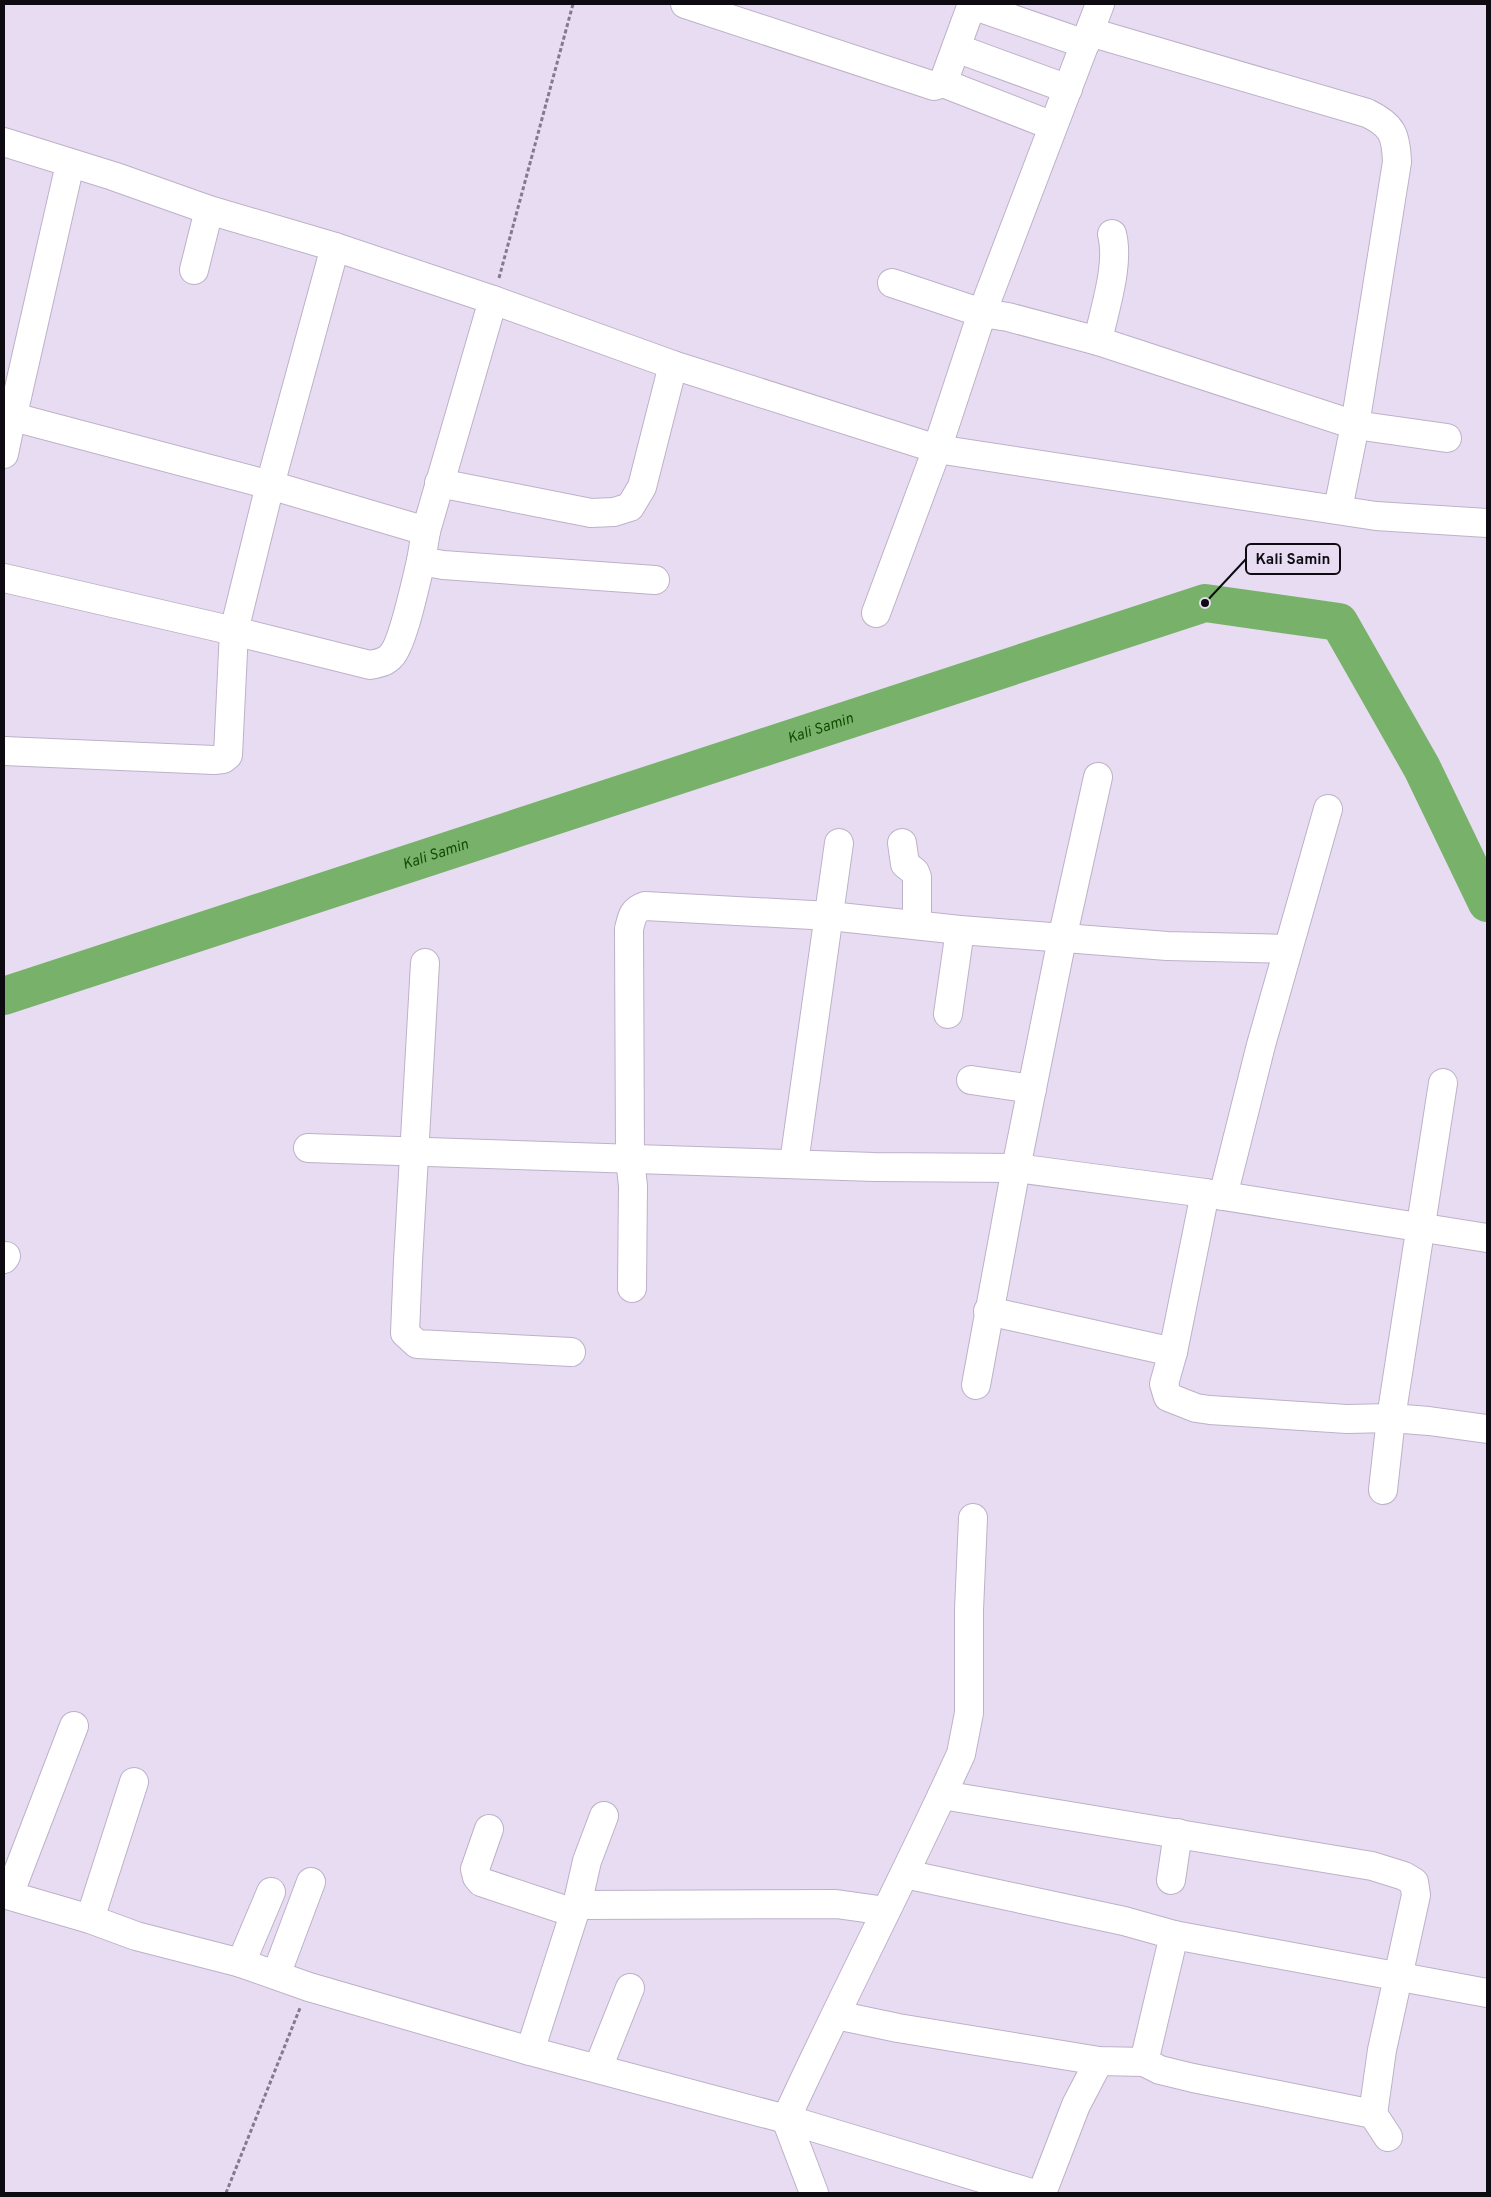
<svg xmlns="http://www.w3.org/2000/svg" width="1491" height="2197" viewBox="0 0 1491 2197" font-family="Overpass,sans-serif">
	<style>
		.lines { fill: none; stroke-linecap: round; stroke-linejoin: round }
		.river { stroke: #78b26a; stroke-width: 38 }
		.minor-casing { stroke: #bdb1c8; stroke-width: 30 }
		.path { stroke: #837b8b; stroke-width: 3; stroke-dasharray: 4 2.5; stroke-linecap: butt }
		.minor { stroke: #fff; stroke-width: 28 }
		.labels { text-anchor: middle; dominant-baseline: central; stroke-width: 4; stroke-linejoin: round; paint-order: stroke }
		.water-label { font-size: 15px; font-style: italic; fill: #134c00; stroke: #e8dcf3 }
		.leader { fill: none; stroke: #0e0a11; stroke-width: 2 }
		.callout-dot { fill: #0e0a11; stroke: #e8dcf3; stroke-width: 2 }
		.callout { fill: #e8dcf3; stroke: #0e0a11; stroke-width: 2 }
		.callout-label { font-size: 15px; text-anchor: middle; font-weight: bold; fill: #0e0a11 }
	</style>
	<rect width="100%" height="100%" fill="#e8dcf3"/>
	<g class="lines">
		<path class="river" id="s1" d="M4,996L1205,603L1339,622L1422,768L1487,903"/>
		<defs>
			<g id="minor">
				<path d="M685,4L934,86L943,83L972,4"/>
				<path d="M972,5L1085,44"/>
				<path d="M1090,32L1367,113C1392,125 1396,134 1397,162L1355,425L1338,509"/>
				<path d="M956,48L1068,89"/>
				<path d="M943,83L1053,126"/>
				<path d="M4,142L113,176L209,210L335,247L493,300L673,365L937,449L1376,516L1487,523"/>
				<path d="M194,270L209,210"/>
				<path d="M892,283L982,313L1008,317L1098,341L1355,425L1447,438"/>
				<path d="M1098,341C1104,310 1120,265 1112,234"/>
				<path d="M15,406L70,164"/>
				<path d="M21,419L270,485L426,531L421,561L443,565L655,580"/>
				<path d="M4,454L10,425"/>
				<path d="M439,483L591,513L614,512L630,507L642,487L673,365"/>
				<path d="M426,531L493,300"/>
				<path d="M4,578L234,631L370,665C378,663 385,663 391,656C403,644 416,581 421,561"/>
				<path d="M876,613L937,449L982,313L1100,4"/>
				<path d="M4,751L214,760L223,759L228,755L234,631L270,485L335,247"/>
				<path d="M902,843L905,864L915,872L917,877V925"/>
				<path d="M425,963L408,1261L405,1333L417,1344L571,1352"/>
				<path d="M948,1014L960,930"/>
				<path d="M971,1080L1032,1089"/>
				<path d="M308,1148L874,1167L1016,1168L1205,1193L1487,1238"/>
				<path d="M794,1163L839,843"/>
				<path d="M1205,1193L1173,1352L1164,1384L1168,1397L1196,1408L1210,1410L1347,1419L1391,1418L1429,1421L1487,1429"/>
				<path d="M1223,1196L1261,1045L1328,809"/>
				<path d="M4,1259L6,1256"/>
				<path d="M632,1288L633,1186L630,1159L629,929C632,916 633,910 645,906L830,916L960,930L1167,946L1288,949"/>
				<path d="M988,1311L1173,1352"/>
				<path d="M976,1385L1016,1168L1062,939L1098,777"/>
				<path d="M1383,1490L1391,1418L1443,1083"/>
				<path d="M942,1795L961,1754L969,1713V1610L973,1518"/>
				<path d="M489,1829L475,1869L477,1877L481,1882L574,1913"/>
				<path d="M905,1874L1124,1921L1174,1935L1144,2062"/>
				<path d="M1171,1880L1178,1833"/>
				<path d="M4,1894L90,1919L136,1936L241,1963L309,1987L530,2051L786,2119L1031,2193"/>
				<path d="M9,1895L74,1726"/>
				<path d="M577,1905L836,1904L886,1911"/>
				<path d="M90,1919L134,1782"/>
				<path d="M1174,1935L1487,1993"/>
				<path d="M241,1963L271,1892"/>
				<path d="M276,1975L311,1882"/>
				<path d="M836,2015L898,2028L1099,2061L1144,2062L1160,2070L1193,2078L1373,2114L1388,2137"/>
				<path d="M530,2051L577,1905L587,1861L604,1816"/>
				<path d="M598,2068L630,1988"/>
				<path d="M814,2193L786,2119C836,2010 891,1904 942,1795L1372,1866L1404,1876L1414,1882L1416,1895L1382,2050L1373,2114"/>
				<path d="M1042,2193L1076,2105L1099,2061"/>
			</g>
		</defs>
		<use href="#minor" class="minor-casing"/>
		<g class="path">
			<path d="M499,278L573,4"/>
			<path d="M226,2193L300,2008"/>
		</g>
		<use href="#minor" class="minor"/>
	</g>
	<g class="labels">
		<g class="water-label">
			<text stroke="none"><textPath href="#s1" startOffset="859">Kali Samin</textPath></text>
			<text stroke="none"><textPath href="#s1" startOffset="454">Kali Samin</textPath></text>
		</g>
	</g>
	<path class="leader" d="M1205 603L1246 559"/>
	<circle class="callout-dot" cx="1205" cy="603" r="5"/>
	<rect class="callout" x="1246" y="544" width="94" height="30" rx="5"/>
	<g class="callout-label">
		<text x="1293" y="564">Kali Samin</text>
	</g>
	<rect width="1491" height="2197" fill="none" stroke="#0e0a11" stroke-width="10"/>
</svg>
